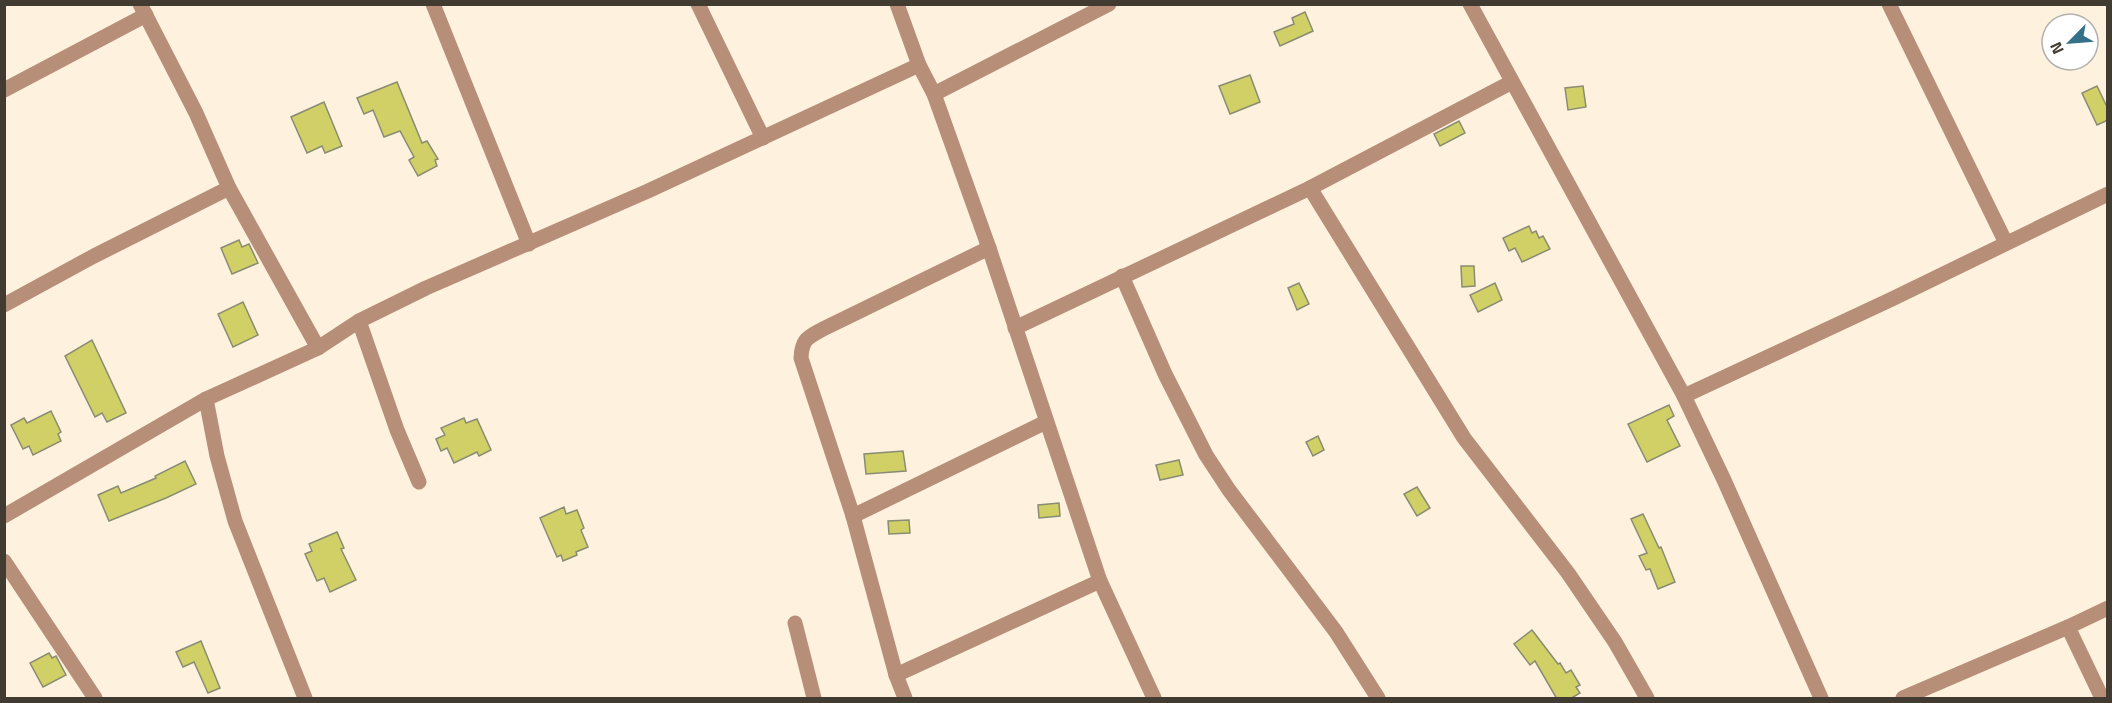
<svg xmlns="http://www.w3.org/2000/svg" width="2112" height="703" viewBox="0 0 2112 703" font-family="'Titillium Web',sans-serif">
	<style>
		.building { fill: #d1d067; stroke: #8a8b73; stroke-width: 1.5 }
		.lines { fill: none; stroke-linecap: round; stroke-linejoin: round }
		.minor { stroke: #b78f79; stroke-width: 15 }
	</style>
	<rect width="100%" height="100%" fill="#fef2df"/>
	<g class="building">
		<path d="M1305,12L1313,31L1280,46L1274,32L1294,24L1292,18Z"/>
		<path d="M1250,75L1260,102L1230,114L1219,86Z"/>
		<path d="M397,82L422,143L427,141L438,159L435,160L437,166L418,176L409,160L414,157L400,131L384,137L373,110L364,114L357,98Z"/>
		<path d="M1583,86L1586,107L1568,110L1565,88Z"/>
		<path d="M2097,86L2108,109V120L2097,125L2082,93Z"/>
		<path d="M324,102L342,146L325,153L322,146L307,153L291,117Z"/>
		<path d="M1459,121L1465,133L1440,146L1434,134Z"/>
		<path d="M1529,226L1532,233L1536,231L1539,238L1543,236L1550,249L1522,262L1515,248L1509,251L1503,238Z"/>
		<path d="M239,240L242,247L249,244L258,263L232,274L221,248Z"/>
		<path d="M1461,266H1474L1475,286L1462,287Z"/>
		<path d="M1299,283L1309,304L1297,310L1288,288Z"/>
		<path d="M1495,283L1502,300L1478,312L1470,295Z"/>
		<path d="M243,302L258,335L233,347L218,314Z"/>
		<path d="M92,340L126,413L107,422L102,413L95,417L65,356Z"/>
		<path d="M1669,405L1674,416L1667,420L1680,446L1647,462L1628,424Z"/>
		<path d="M51,411L61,432L58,434L61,441L33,455L29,446L23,449L11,425L24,418L27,423Z"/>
		<path d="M464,418L466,423L477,419L491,450L479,456L477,452L454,463L447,448L441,451L436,439L445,435L441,428Z"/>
		<path d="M1318,436L1324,450L1313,456L1306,442Z"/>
		<path d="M903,451L906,471L866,474L864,454Z"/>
		<path d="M1179,460L1183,475L1160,480L1156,465Z"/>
		<path d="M185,461L196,484L166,498L109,521L98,495L118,486L121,493L156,478L155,476Z"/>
		<path d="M1417,487L1430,508L1417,516L1404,494Z"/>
		<path d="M1059,503L1060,516L1039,518L1038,505Z"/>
		<path d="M564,507L566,514L577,510L584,528L581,530L588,547L576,552L577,555L563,561L561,555L557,557L540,518Z"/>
		<path d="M1643,514L1659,548L1661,547L1675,582L1658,589L1650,569L1646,570L1639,556L1647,553L1631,519Z"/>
		<path d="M909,520L910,533L889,534L888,521Z"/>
		<path d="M337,532L344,548L341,549L356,580L330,592L324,578L317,581L305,554L312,551L309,544Z"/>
		<path d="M1532,630L1558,664L1560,663L1566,673L1571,670L1580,685L1576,687L1580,693L1570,699H1557L1535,661L1530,665L1514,644Z"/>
		<path d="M201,641L220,688L208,693L194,662L183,667L176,652Z"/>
		<path d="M49,653L52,658L56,656L66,675L43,687L30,663Z"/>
	</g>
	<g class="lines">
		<g class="minor">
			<path d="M140,4L196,113L229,188L318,348"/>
			<path d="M433,4L529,244"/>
			<path d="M698,4L763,138"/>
			<path d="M897,4L919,65L934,94L989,248L1100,581L1154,698"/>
			<path d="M1470,4L1684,396L1724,480L1821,698"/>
			<path d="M1889,4L2006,243"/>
			<path d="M4,90L146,15"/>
			<path d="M934,94L1109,4"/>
			<path d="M1310,188L1464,438L1568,573L1615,642L1647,698"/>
			<path d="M1122,276L1165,374L1206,455L1229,490L1336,632L1378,698"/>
			<path d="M4,305L94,256L229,188"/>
			<path d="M359,321L397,430L419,482"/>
			<path d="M1015,328L1310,188L1512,82"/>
			<path d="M1684,396L1892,299L2108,194"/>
			<path d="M206,399L217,456L235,521L305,698"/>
			<path d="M4,516L206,399L318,348L359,321L426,288L648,191L919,65"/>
			<path d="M853,516L1046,422"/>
			<path d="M4,561L95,698"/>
			<path d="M795,623L814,698"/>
			<path d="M2068,627L2102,698"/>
			<path d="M896,675L1100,581"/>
			<path d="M905,698L896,675L853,516L801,358C802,339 807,338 823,329L989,248"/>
			<path d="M1903,698L2068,627L2108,608"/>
		</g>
	</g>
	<rect width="2112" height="703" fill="none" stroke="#413b32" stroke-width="12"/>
	<g transform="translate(2070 42) rotate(245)"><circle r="28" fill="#ffffff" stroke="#b3b1ad" stroke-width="1.5"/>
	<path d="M0-4.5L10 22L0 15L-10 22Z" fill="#347087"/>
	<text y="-9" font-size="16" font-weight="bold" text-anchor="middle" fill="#413b32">N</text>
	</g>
</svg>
